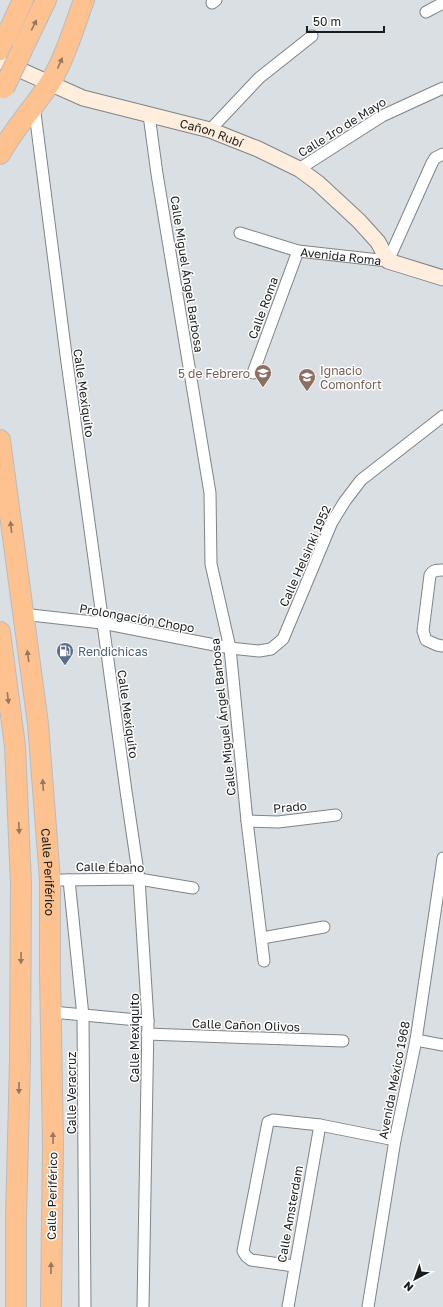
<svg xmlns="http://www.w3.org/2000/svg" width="443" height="1307" viewBox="0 0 443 1307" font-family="'Golos Text',sans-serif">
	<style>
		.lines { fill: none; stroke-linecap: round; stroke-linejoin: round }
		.street-casing { stroke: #7f8488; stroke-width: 13 }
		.secondary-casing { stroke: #7f8488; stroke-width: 17 }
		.highway-casing { stroke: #babbbc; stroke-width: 22 }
		.street { stroke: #fff; stroke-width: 11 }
		.secondary { stroke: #ffedde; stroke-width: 15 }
		.highway { stroke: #fec291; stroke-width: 20 }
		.highway-bridge-casing { stroke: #babbbc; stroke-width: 22; stroke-linecap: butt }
		.highway-bridge { stroke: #fec291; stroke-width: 20 }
		.oneway { fill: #97775d }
		.labels { text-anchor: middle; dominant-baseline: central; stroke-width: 3; stroke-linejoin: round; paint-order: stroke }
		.street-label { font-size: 12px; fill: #1a1c1e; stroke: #fff }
		.education-label { font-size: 12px; fill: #785e54; stroke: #fff; text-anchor: start }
		.service-label { font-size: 12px; fill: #4e5e75; stroke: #fff; text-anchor: start }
	</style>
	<rect width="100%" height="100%" fill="#dadfe4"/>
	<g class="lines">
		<defs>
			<g id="street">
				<path d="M212,3L216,0"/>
				<path d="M426,12L443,3"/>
				<path d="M34,105L66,355L126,791L139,879L148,1021L143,1307"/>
				<path d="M149,115L157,174L210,493L211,564L230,648L247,821L264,961"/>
				<path d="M210,130L259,78L312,36"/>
				<path d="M299,169L382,116L443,88"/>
				<path id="s1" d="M240,233L298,251L388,261L432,163L435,158L443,154"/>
				<path d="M253,373L298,251"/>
				<path d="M443,570C437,570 433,570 430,575L423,631L426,640L437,645L443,646"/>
				<path d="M22,614L102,623L230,648L259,651L271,649L283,639L332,522L345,501L361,480L443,416"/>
				<path d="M247,821L278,822L336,815"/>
				<path d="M62,880L139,879L193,888"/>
				<path d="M69,880L83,1016L85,1307"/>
				<path d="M262,938L324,927"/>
				<path d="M52,1012L148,1021"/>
				<path d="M147,1034L343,1041"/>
				<path d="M416,1040L443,1045"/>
				<path d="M294,1266L251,1260L246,1256L243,1251L268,1122L273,1120L320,1125L395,1140"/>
				<path d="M288,1307L320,1125"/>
				<path d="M368,1307L395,1140L416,1040L443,858"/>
			</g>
			<g id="secondary">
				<path id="s2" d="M0,61L83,98L210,130L258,149L299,169L318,183L359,221L378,242L388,261L443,278"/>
			</g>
			<g id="highway">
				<path d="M0,50L23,0"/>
				<path d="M22,50L46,0"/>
				<path d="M0,154C14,129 34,107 50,83C65,58 74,27 84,0"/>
				<path id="s3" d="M0,440L38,724L50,880V971L53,1145L51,1307"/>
				<path d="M0,632L15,746L21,884L20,1061L16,1216V1307"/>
			</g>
		</defs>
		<use href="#street" class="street-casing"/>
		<use href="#secondary" class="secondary-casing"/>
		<use href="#highway" class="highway-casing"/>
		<use href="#street" class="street"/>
		<use href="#secondary" class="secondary"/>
		<use href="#highway" class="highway"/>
		<defs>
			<path id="highway-bridge" d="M4,88L22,50"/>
		</defs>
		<use href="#highway-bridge" class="highway-bridge-casing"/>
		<use href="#highway-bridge" class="highway-bridge"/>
	</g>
	<defs><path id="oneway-solid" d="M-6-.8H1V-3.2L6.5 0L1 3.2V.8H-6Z"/></defs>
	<g class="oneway">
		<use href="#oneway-solid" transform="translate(34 25) rotate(-64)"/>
		<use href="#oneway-solid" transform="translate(60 63) rotate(-66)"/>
		<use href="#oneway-solid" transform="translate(11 527) rotate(-97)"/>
		<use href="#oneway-solid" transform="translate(28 656) rotate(-98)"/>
		<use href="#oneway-solid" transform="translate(8 698) rotate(83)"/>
		<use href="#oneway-solid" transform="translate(43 785) rotate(-94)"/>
		<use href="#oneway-solid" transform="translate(19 828) rotate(87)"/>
		<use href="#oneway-solid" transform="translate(21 958) rotate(91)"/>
		<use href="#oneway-solid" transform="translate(19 1088) rotate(91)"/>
		<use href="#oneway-solid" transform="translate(53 1138) rotate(-91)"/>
		<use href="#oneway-solid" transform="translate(51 1268) rotate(-89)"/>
	</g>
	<defs>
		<symbol id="school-pin" viewBox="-11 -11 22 30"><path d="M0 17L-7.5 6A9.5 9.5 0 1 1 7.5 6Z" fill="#8d6e63" stroke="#fff"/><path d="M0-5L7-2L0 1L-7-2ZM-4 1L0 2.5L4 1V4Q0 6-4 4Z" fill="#fff"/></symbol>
		<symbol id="fuel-pin" viewBox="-11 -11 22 30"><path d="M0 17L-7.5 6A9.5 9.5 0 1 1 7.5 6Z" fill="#5c6f8a" stroke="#fff"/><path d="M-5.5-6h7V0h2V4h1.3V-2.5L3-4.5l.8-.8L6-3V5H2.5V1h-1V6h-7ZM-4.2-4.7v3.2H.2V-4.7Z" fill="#fff"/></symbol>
	</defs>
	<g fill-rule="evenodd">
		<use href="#school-pin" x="253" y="363" width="20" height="27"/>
		<use href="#school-pin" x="297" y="367" width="20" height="27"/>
		<use href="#fuel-pin" x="55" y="641" width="20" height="27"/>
	</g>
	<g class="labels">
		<g class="street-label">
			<text transform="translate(342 127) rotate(-32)">Calle 1ro de Mayo</text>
			<text stroke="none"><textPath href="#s2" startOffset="224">Cañon Rubí</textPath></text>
			<text stroke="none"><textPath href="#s1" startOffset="104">Avenida Roma</textPath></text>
			<text transform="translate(187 274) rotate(81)">Calle Miguel Ángel Barbosa</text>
			<text transform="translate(263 308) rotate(-70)">Calle Roma</text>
			<text transform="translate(84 393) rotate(82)">Calle Mexiquito</text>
			<text transform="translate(305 556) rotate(-66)">Calle Helsinki 1952</text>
			<text transform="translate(137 618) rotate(10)">Prolongación Chopo</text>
			<text transform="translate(128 714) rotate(82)">Calle Mexiquito</text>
			<text transform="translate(223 717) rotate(-96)">Calle Miguel Ángel Barbosa</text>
			<text transform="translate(290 807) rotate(-5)">Prado</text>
			<text transform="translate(110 867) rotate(1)">Calle Ébano</text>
			<text stroke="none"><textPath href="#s3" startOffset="435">Calle Periférico</textPath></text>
			<text transform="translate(246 1025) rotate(2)">Calle Cañon Olivos</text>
			<text transform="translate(134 1038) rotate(-90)">Calle Mexiquito</text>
			<text transform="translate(394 1080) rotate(-79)">Avenida México 1968</text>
			<text transform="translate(71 1093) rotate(-90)">Calle Veracruz</text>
			<text transform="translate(52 1196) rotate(-89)">Calle Periférico</text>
			<text transform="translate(290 1214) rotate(-80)">Calle Amsterdam</text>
		</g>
		<g class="education-label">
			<text x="320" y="370">Ignacio<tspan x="320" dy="14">Comonfort</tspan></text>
			<text x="250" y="373" text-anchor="end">5 de Febrero</text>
		</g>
		<g class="service-label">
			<text x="78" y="651">Rendichicas</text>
		</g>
	</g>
	<g transform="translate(415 1279) rotate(221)" stroke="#ffffff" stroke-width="3" paint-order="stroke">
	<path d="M0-3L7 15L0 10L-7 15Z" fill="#1a1c1e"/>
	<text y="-6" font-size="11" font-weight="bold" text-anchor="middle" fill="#1a1c1e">N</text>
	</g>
	<path d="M307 26v6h77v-6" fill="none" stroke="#1a1c1e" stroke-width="2"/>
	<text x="313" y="26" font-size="12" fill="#1a1c1e" stroke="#ffffff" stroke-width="3" paint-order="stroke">50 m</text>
</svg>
